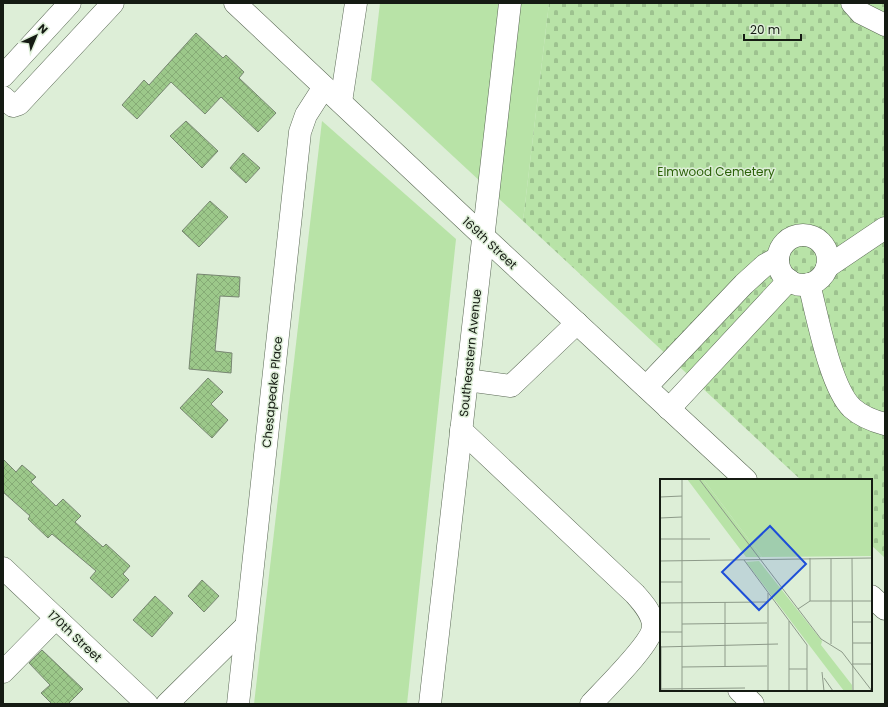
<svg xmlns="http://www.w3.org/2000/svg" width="888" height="707" viewBox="0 0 888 707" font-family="Poppins,sans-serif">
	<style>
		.green { fill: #b8e3a7 }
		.cemetery { fill: url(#cemetery-stones) }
		.building { fill: url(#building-cross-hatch); stroke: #788772 }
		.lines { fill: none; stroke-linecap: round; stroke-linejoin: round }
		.minor-casing { stroke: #5a6855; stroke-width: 23 }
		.minor { stroke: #fff; stroke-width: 22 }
		.labels { text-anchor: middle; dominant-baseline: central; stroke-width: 3; stroke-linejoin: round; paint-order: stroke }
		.park-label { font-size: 12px; fill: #2b6108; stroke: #ddeed7 }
		.street-label { font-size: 12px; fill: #151b13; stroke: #ddeed7 }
		.inset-road { fill: none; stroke: #8d9a89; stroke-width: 1 }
		.view { fill: #1d4ed8; fill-opacity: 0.15; stroke: #1d4ed8; stroke-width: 2 }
		.inset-edge { fill: none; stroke: #151b13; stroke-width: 2 }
	</style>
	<defs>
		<pattern id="cemetery-stones" width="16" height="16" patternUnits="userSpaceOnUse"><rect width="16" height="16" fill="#b8e3a7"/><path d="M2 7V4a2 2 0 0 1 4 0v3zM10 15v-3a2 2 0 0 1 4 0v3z" fill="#9dc28f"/></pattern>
		<pattern id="building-cross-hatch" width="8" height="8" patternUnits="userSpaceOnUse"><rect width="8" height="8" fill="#9cc88a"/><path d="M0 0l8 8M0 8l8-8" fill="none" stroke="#86ab76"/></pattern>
	</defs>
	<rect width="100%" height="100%" fill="#ddeed7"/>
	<g class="green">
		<path d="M380,3H549L523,221L371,80Z"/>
		<path d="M322,121L456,239L407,704H254Z"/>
	</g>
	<path class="cemetery" d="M549,3H885V558L871,545V480H801L523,221Z"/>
	<g class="building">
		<path d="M196,33L223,58L226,55L244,72L239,78L276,113L258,132L221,97L205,114L171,82L137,119L122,105L144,80L149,85Z"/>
		<path d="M186,121L218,151L202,168L170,136Z"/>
		<path d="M243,153L260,168L246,183L230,168Z"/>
		<path d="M210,201L228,217L199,247L182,231Z"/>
		<path d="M197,274L240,277L239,297L220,296L215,351L232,353L231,373L189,369Z"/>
		<path d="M208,378L223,392L211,404L228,420L212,438L180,408Z"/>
		<path d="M3,459L16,472L22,465L36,477L31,482L56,506L63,499L81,516L75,522L103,547L106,544L130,566L123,574L129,580L112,598L90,578L96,571L52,534L48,538L28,519L30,516L3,492Z"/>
		<path d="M202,580L219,596L204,612L188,596Z"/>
		<path d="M155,596L173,613L152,637L133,620Z"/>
		<path d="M42,650L83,689L68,704H52L41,693L50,685L29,663Z"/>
	</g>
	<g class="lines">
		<defs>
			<g id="minor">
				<path d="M235,3L483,236L746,480"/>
				<path d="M852,3L861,13L885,25"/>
				<path d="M3,76L70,3"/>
				<path d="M3,97L13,106L19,104L113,3"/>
				<path d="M341,102L356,3"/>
				<circle cx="803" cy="260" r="25"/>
				<path d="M827,267L885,228"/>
				<path d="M809,284C817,314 830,387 852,408C861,416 873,421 885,424"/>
				<path d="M467,380L511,386L577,323"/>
				<path d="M646,387L744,284L765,265L778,258"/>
				<path d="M669,409L789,280"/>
				<path d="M461,430L635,594C643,603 653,614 653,626C653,642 604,690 591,704"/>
				<path d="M3,568L147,704"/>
				<path d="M871,596L885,609"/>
				<path d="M3,672L56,618"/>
				<path d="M739,690L753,704"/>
				<path d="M167,704L246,626"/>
				<path d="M238,704L300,132L306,115L324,87"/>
				<path d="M430,704L510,3"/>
			</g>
		</defs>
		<use href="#minor" class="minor-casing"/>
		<use href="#minor" class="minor"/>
	</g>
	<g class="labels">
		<g class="park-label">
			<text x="716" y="171">Elmwood Cemetery</text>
		</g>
		<g class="street-label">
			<text transform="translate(490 243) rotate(43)">169th Street</text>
			<text transform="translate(470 353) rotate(-84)">Southeastern Avenue</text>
			<text transform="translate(272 392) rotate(-84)">Chesapeake Place</text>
			<text transform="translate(75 636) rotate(43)">170th Street</text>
		</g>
	</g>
	<g transform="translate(660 479)">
		<rect width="212" height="212" fill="#ddeed7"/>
		<path d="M27,0H43L102,78H86ZM99,82L162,162L161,166L192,206V212H184L86,83Z" fill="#b8e3a7"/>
		<path d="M43,0H212V77L102,78Z" fill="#b8e3a7"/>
		<path class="inset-road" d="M22,0V212M39,0L161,160L182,173L212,212M0,18L22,17M0,39L22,38M0,60H50M192,79L193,212M84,81L147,166V212M0,82L212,79M0,103H22M150,122V79M0,124L107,123M138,130L150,122H212M129,142V212M193,143H212M22,145L107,144M0,153H22M193,164H212M171,165V79M0,168L118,165M192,185H212M22,188L107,187M65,188V123M129,190H147M162,193L164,212M164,199L173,212M0,210L85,209M1,211V167M108,212V114"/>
		<path class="view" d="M110,47L146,85L99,131L62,93Z"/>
		<rect width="212" height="212" class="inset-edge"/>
	</g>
	<rect width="888" height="707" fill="none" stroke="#151b13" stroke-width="8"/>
	<g transform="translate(36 36) rotate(44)" stroke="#ddeed7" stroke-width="3" paint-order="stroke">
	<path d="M0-3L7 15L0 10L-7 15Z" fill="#151b13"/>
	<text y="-6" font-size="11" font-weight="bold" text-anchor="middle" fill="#151b13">N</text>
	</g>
	<path d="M744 34v6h57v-6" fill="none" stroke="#151b13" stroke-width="2"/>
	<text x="750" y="34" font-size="12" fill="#151b13" stroke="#ddeed7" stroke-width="3" paint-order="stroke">20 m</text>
</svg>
